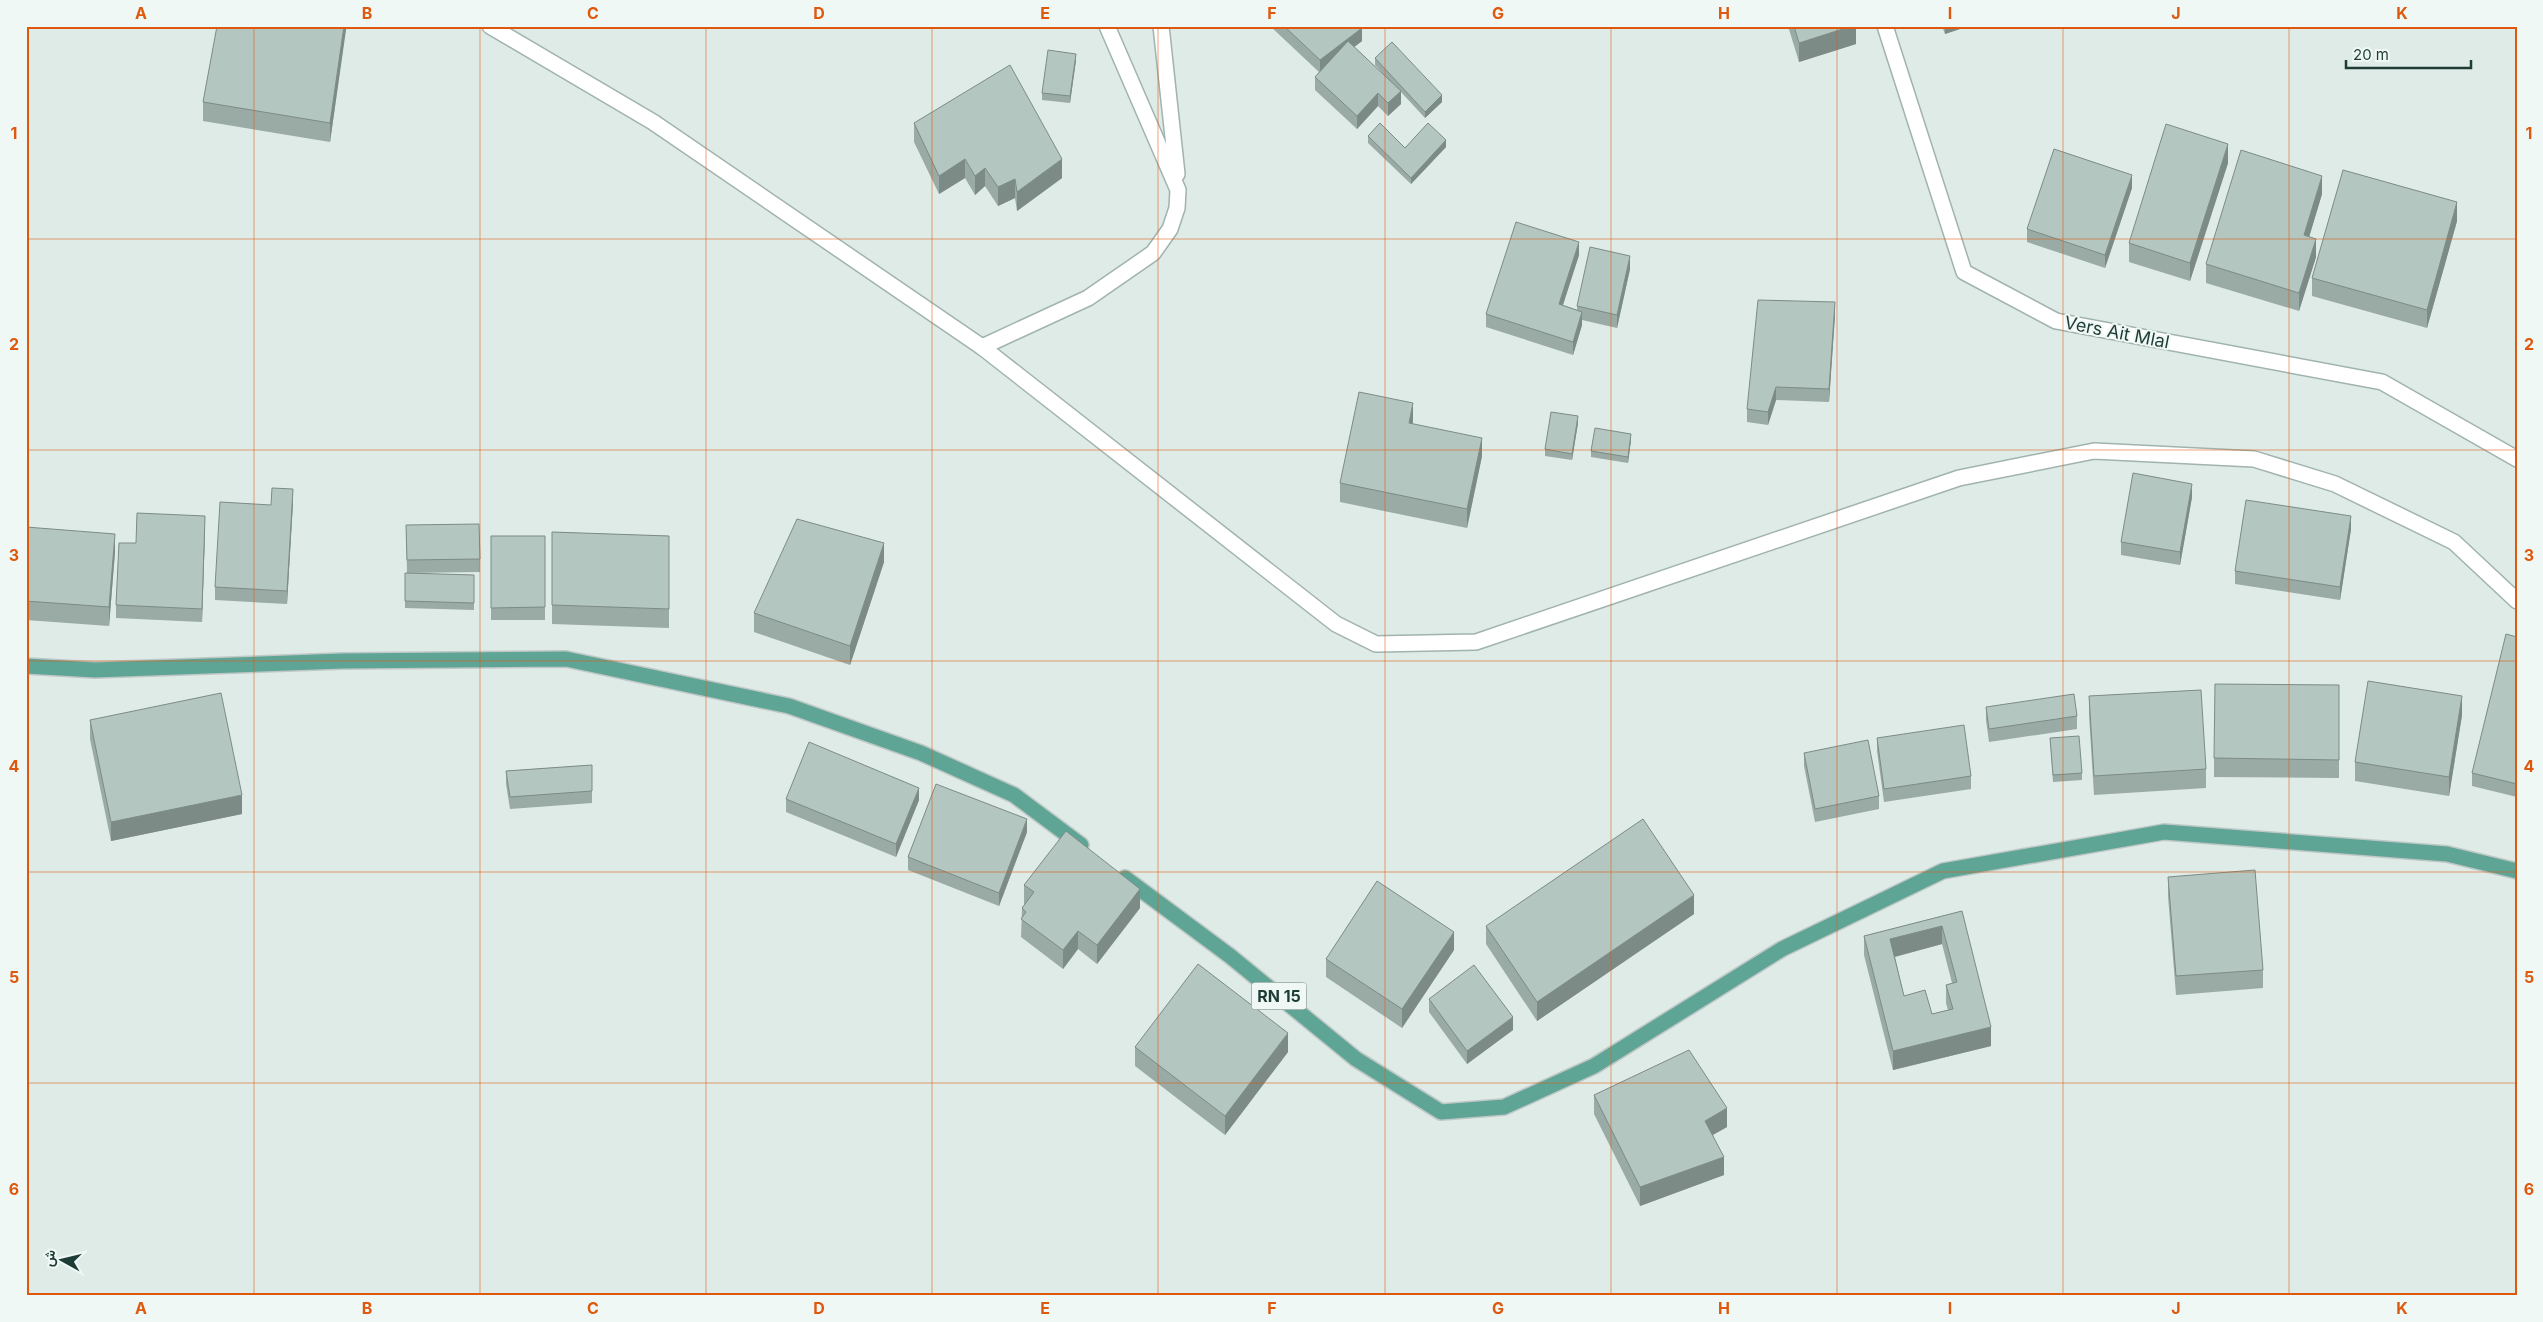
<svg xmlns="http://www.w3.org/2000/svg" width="2543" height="1322" viewBox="0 0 2543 1322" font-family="Inter,Vazirmatn,sans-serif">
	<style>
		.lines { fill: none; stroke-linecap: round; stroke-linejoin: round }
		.minor-casing { stroke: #a1b3ae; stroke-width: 18 }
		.major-casing { stroke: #c0c8c7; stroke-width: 18 }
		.minor { stroke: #fff; stroke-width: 15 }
		.major { stroke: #5fa596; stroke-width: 15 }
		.wall { fill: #9aaaa4; fill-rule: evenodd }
		.shaded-wall { fill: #7d8b86 }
		.building { fill: #b3c6bf; stroke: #7d8b86; fill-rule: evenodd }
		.grid { fill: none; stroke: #de580e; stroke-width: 1; stroke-opacity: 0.55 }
		.labels { text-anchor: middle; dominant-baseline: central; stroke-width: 4; stroke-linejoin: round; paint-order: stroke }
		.shield { fill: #eff8f4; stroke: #5d746f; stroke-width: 1 }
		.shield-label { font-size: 16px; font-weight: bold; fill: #1e3c36 }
		.street-label { font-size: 18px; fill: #1e3c36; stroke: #eff8f4 }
		.neatline { fill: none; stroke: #de580e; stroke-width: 2 }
		.grid-label { font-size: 16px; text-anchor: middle; font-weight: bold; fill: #de580e }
	</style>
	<rect width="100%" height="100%" fill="#deebe6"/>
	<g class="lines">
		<defs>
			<g id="minor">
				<path d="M490,26L653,122L982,347L1336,624L1376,644L1476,642L1959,478L2094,451L2254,459L2335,484L2454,542L2517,601"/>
				<path d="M1161,26L1177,174"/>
				<path d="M1885,26L1964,272L2056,321L2382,382L2517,459"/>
				<path d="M982,347L1088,298L1153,253L1170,229L1177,208L1178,190L1107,26"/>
			</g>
			<g id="major">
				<path d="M26,666L95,670L342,661L566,659L789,706L921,753L1014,795L1081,845"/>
				<path d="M1125,878L1230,956L1356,1059L1441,1112L1504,1107L1594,1066L1782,949L1943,871L2164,832L2447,854L2517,871"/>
			</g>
		</defs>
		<use href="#minor" class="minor-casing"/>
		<use href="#major" class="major-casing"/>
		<use href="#minor" class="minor"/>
		<use href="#major" class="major"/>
	</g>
	<g class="wall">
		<path d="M346,26L330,142L203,121V102Z"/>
		<path d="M1270,26H1360L1362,41L1354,47L1389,80L1375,65V58L1442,102L1425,118L1401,92V104L1388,116L1378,106L1357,129L1315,90V77L1319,72Z"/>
		<path d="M1788,26H1856V44L1799,62Z"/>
		<path d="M1942,26H1969L1945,34Z"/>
		<path d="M1076,60L1070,103L1042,100V93Z"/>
		<path d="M914,123L1062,178L1017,211L1015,198L998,206L985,186L975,195L965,178L939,194L914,142Z"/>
		<path d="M1368,136L1405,148L1446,147L1411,184L1368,143Z"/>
		<path d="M2228,163L2190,281L2129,262V243Z"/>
		<path d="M2132,188L2105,268L2027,242V229Z"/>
		<path d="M2322,194L2309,237L2316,257L2299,311L2206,283V264Z"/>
		<path d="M2457,221L2427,328L2312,296V278Z"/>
		<path d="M1579,255L1563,305L1577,310V306L1630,269L1617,328L1582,320V325L1573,355L1486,327V314Z"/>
		<path d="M1835,315L1829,402L1776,400L1768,425L1747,422V409Z"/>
		<path d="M1413,421V424L1482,456L1467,528L1340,502V483Z"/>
		<path d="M1578,423L1572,460L1545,456V449Z"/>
		<path d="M1631,440L1628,463L1591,457V451Z"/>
		<path d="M2192,497L2180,565L2121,555V542Z"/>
		<path d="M293,502L287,604L215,600V587L271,505Z"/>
		<path d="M406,525L480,559V572L407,573L474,575V610L405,608V573H407Z"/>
		<path d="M26,527L115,552L109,626L26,620Z"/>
		<path d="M205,529L202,622L116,618V605L136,543Z"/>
		<path d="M2351,529L2340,600L2235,584V571Z"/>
		<path d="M552,532L669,536V628L552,624Z"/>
		<rect x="491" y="536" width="54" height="84"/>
		<path d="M884,562L850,665L754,632V613Z"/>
		<path d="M2517,637V797L2472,786V773Z"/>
		<path d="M2339,685V778L2214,777V758Z"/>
		<path d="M2089,696L2206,769V788L2094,795L2089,715Z"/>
		<path d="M1986,707L2077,716V729L1989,742L1986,720Z"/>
		<path d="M2462,715L2449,796L2355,781V762Z"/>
		<path d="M90,720L242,814L111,841L90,739Z"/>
		<path d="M1877,738L1971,776V789L1884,802L1877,751Z"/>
		<path d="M2050,738L2082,773V780L2053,782Z"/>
		<path d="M1804,753L1879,796V809L1815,822L1804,766Z"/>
		<path d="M592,765V803L510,809L506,784V771Z"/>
		<path d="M786,799L919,800L896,857L786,812Z"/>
		<path d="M1027,832L999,906L908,870V857Z"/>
		<path d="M2168,877L2263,970V988L2176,995L2168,896Z"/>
		<path d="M1024,885L1140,908L1097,964L1078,949L1063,969L1021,937L1022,908L1025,904H1024Z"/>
		<path d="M1962,911L1991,1046L1893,1070L1864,955V936ZM1942,944L1952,983L1946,985V1003L1948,1010L1932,1014L1904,996L1895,957Z"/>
		<path d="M1694,914L1537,1021L1486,944V926Z"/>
		<path d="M1454,950L1402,1028L1326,977V959Z"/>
		<path d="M1429,999L1513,1030L1467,1064L1429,1012Z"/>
		<path d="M1135,1047L1288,1052L1225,1135L1135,1066Z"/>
		<path d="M1594,1095L1727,1127L1713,1135L1724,1175L1640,1206L1594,1114Z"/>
	</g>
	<g class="shaded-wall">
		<path d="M344,26H346V30L330,142V123Z"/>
		<path d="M1852,26H1856V44L1799,62V43Z"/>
		<path d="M1945,26H1969L1945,34Z"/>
		<path d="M1362,28V41L1320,73V60Z"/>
		<path d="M1076,54V60L1070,103V96Z"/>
		<path d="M1401,91V104L1388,116V103Z"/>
		<path d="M1378,93V106L1357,129V116Z"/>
		<path d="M1442,95V102L1425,118V112Z"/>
		<path d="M1446,140V147L1411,184V178Z"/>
		<path d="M2228,144V163L2190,281V263Z"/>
		<path d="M965,159V178L939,194V176Z"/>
		<path d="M1062,159V178L1017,211V192Z"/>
		<path d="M985,168V186L975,195V176Z"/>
		<path d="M2132,175V188L2105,268V255Z"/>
		<path d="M2322,176V194L2304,254V235Z"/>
		<path d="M1015,179V198L998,206V187Z"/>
		<path d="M2457,202V221L2427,328V310Z"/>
		<path d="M2316,239V257L2299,311V293Z"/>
		<path d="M1579,242V255L1559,317V304Z"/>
		<path d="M1630,256V269L1617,328V315Z"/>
		<path d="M1835,302V315L1829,402V389Z"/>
		<path d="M1582,312V325L1573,355V342Z"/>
		<path d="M1776,387V400L1768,425V412Z"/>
		<path d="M1413,403V421L1409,442V423Z"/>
		<path d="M1578,416V423L1572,460V454Z"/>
		<path d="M1631,434V440L1628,463V457Z"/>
		<path d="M1482,438V456L1467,528V509Z"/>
		<path d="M2192,484V497L2180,565V552Z"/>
		<path d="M293,489V502L287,604V591Z"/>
		<path d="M205,516V529L202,622V609Z"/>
		<path d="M2351,516V529L2340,600V587Z"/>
		<path d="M115,534V552L109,626V607Z"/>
		<path d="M884,543V562L850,665V646Z"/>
		<path d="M2462,696V715L2449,796V777Z"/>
		<path d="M919,788V800L896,857V844Z"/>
		<path d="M242,795V814L111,841V822Z"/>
		<path d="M1027,819V832L999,906V893Z"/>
		<path d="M1140,889V908L1097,964V945Z"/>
		<path d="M1694,895V914L1537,1021V1002Z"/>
		<path d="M1942,926V944L1890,958V939Z"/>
		<path d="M1078,931V949L1063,969V950Z"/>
		<path d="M1454,932V950L1402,1028V1009Z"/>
		<path d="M1513,1017V1030L1467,1064V1051Z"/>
		<path d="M1991,1027V1046L1893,1070V1051Z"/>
		<path d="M1288,1033V1052L1225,1135V1116Z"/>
		<path d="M1727,1108V1127L1705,1139V1121Z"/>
		<path d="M1724,1157V1175L1640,1206V1187Z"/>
	</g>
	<g class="building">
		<path d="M217,26H344L330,123L203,102Z"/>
		<path d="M1284,26H1360L1362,28L1320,60Z"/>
		<path d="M1794,26H1852L1799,43Z"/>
		<path d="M1348,41L1401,91L1388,103L1378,93L1357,116L1315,77Z"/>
		<path d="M1392,42L1442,95L1425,112L1375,58Z"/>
		<path d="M1048,50L1076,54L1070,96L1042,93Z"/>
		<path d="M1010,65L1062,159L1017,192L1015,179L998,187L985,168L975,176L965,159L939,176L914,123Z"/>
		<path d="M1380,123L1405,148L1428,123L1446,140L1411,178L1368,136Z"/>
		<path d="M2166,124L2228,144L2190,263L2129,243Z"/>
		<path d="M2054,149L2132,175L2105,255L2027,229Z"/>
		<path d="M2241,150L2322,176L2304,235L2316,239L2299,293L2206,264Z"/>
		<path d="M2343,170L2457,202L2427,310L2312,278Z"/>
		<path d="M1516,222L1579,242L1559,304L1582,312L1573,342L1486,314Z"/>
		<path d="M1590,247L1630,256L1617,315L1577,306Z"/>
		<path d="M1758,300L1835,302L1829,389L1776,387L1768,412L1747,409Z"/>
		<path d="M1359,392L1413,403L1409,423L1482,438L1467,509L1340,483Z"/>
		<path d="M1551,412L1578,416L1572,454L1545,449Z"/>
		<path d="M1595,428L1631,434L1628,457L1591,451Z"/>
		<path d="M2133,473L2192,484L2180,552L2121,542Z"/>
		<path d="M272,488L293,489L287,591L215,587L220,502L271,505Z"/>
		<path d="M2246,500L2351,516L2340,587L2235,571Z"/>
		<path d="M137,513L205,516L202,609L116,605L119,543H136Z"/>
		<path d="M797,519L884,543L850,646L754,613Z"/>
		<path d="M479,524L480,559L407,560L406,525Z"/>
		<path d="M26,527L115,534L109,607L26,601Z"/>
		<path d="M552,532L669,536V609L552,605Z"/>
		<path d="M491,536H545V607L491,608Z"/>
		<path d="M405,573L474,575V603L405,601Z"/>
		<path d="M2506,634L2517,637V784L2472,773Z"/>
		<path d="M2368,681L2462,696L2449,777L2355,762Z"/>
		<path d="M2215,684L2339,685V760L2214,758Z"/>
		<path d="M2201,690L2206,769L2094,776L2089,696Z"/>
		<path d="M221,693L242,795L111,822L90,720Z"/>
		<path d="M2074,694L2077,716L1989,729L1986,707Z"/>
		<path d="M1964,725L1971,776L1884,789L1877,738Z"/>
		<path d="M2079,736L2082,773L2053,775L2050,738Z"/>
		<path d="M1868,740L1879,796L1815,809L1804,753Z"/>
		<path d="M809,742L919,788L896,844L786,799Z"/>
		<path d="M592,765V791L510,797L506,771Z"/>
		<path d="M936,784L1027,819L999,893L908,857Z"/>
		<path d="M1643,819L1694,895L1537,1002L1486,926Z"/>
		<path d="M1066,831L1140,889L1097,945L1078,931L1063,950L1021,919L1026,912L1022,908L1034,892L1024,885Z"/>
		<path d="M2255,870L2263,970L2176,976L2168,877Z"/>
		<path d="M1377,881L1454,932L1402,1009L1326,959Z"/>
		<path d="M1962,911L1991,1027L1893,1051L1864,936ZM1942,926L1957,982L1946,985L1953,1009L1932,1014L1925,990L1904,996L1890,939Z"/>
		<path d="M1198,964L1288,1033L1225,1116L1135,1047Z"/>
		<path d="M1474,965L1513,1017L1467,1051L1429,999Z"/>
		<path d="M1689,1050L1727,1108L1705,1121L1724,1157L1640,1187L1594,1095Z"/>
	</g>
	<path class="grid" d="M254,26V1296M480,26V1296M706,26V1296M932,26V1296M1158,26V1296M1385,26V1296M1611,26V1296M1837,26V1296M2063,26V1296M2289,26V1296M26,239H2517M26,450H2517M26,661H2517M26,872H2517M26,1083H2517"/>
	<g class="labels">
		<rect class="shield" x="1251.5" y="982.5" width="55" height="27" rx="4"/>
		<g class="shield-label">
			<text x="1279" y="996">RN 15</text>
		</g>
		<g class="street-label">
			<text transform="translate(2117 332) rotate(11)">Vers Ait Mlal</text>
		</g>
	</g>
	<rect width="2543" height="1322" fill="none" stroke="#eff8f4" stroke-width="55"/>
	<g transform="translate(62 1260) rotate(278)" stroke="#eff8f4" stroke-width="4" paint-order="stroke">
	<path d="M0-4L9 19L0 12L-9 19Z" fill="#1e3c36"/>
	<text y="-8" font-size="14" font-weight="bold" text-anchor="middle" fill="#1e3c36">ش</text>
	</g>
	<path d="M2346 60v8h125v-8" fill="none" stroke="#1e3c36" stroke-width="2.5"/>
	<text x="2353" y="60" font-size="15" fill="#1e3c36" stroke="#eff8f4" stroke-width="4" paint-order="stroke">20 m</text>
	<rect x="28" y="28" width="2488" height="1266" class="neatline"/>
	<g class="grid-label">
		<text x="141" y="19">A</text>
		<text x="367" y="19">B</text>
		<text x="593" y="19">C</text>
		<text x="819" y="19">D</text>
		<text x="1045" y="19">E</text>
		<text x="1272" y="19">F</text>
		<text x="1498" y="19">G</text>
		<text x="1724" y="19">H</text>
		<text x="1950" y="19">I</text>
		<text x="2176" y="19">J</text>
		<text x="2402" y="19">K</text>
		<text x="14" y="139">1</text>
		<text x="2529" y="139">1</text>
		<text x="14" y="350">2</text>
		<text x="2529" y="350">2</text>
		<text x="14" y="561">3</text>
		<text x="2529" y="561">3</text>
		<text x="14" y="772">4</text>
		<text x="2529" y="772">4</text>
		<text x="14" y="983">5</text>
		<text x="2529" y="983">5</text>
		<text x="14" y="1195">6</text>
		<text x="2529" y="1195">6</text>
		<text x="141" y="1314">A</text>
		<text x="367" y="1314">B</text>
		<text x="593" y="1314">C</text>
		<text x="819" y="1314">D</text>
		<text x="1045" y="1314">E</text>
		<text x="1272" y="1314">F</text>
		<text x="1498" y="1314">G</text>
		<text x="1724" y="1314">H</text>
		<text x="1950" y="1314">I</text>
		<text x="2176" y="1314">J</text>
		<text x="2402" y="1314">K</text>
	</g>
</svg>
